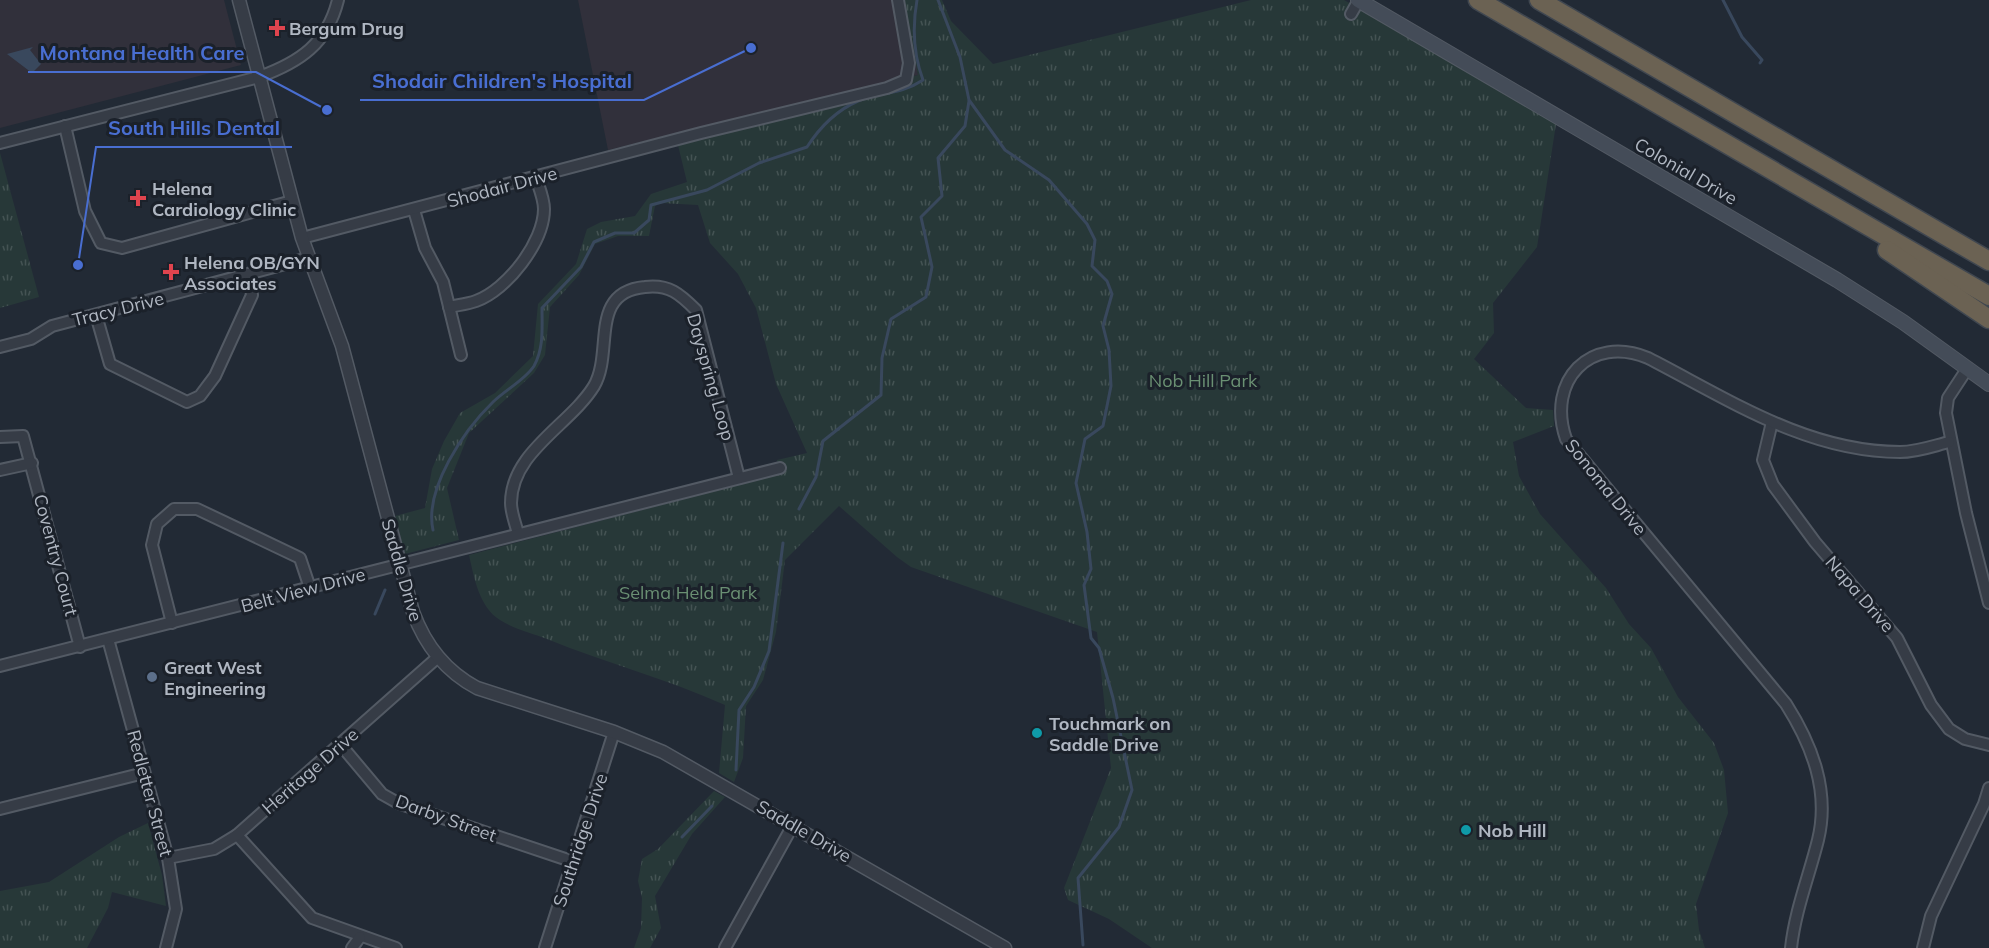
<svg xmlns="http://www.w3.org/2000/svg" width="1989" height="948" viewBox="0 0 1989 948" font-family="Mulish,sans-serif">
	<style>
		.medical { fill: #31303b }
		.park { fill: url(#park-tufts) }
		.water { fill: #39485d }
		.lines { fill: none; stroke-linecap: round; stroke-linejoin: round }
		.stream { stroke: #39485d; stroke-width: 3 }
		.minor-casing { stroke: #535a64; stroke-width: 14 }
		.tertiary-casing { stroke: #535a64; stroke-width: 15 }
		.secondary-casing { stroke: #535a64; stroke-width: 16 }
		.motorway-casing { stroke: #404750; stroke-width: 21 }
		.minor { stroke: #363c46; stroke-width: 10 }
		.tertiary { stroke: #363c46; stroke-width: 12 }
		.secondary { stroke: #444c58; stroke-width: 14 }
		.motorway { stroke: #6b6253; stroke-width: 18 }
		.health-dot { fill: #e0444e; stroke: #1b212a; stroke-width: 2 }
		.service-dot { fill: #5c6f8a; stroke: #1b212a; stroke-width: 2 }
		.culture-dot { fill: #0f9aa8; stroke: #1b212a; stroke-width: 2 }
		.labels { text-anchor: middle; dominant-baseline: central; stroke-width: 6; stroke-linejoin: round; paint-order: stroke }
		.poi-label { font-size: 18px; font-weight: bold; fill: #b0b7c2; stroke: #1b212a; text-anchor: start }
		.street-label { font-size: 18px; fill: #b0b7c2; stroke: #1b212a }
		.park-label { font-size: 18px; fill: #6a9073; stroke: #1b212a }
		.leader { fill: none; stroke: #496ed1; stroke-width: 2 }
		.callout-dot { fill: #496ed1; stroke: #1b212a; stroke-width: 2 }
		.callout-label { font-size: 20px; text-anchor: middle; font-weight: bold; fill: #496ed1; stroke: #1b212a; stroke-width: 6; stroke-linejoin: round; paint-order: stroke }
	</style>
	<defs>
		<pattern id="park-tufts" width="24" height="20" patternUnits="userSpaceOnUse" patternTransform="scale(1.5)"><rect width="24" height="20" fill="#273838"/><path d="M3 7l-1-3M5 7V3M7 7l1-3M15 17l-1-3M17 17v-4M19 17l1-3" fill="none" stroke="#445353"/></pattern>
	</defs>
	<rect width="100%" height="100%" fill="#222a35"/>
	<g class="medical">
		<path d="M0,0H224L241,65L0,128Z"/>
		<path d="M578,0H909L918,75L608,150Z"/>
	</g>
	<g class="park">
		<path d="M903,0H942L951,21L993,64L1251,0H1344L1556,124L1537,247L1493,303L1494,333L1474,359L1526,408L1553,410L1554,426L1513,442L1519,476L1540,514L1606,588L1629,624L1651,648L1678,697L1714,743L1724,770L1728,813L1696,904L1699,930L1705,948H1152L1109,919L1068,900L1064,888L1111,768L1097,632L911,567L897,557L839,506L785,560L776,632L763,680L746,706L743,758L734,782L719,773L725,705C667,679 606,663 547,639C532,633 514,629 500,620C479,607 474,577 469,555L780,474L777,460L807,453L776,384L756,308L738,274L710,243L698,205L661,203L655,206L649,236H618L595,244L579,275L550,307L545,355L534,373L469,433L447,488L459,540L405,554L395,516L425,508L432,469L444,441L460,413L495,393L533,356L538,304L576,264L587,229L601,222L635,216L651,194L687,182L675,133L918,75Z"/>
		<path d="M0,153L39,297L0,308Z"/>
		<path d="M714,791L725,797L692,834L655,896L661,928L650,948H634L641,928L642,898L638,881L642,859L658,849Z"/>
		<path d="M148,823L162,875L166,906L112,892L108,908L87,948H0V891L49,882L119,837Z"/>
	</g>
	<path class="water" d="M33,47L30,50L41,64L32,73L7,54Z"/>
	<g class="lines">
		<g class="stream">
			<path d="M938,0L960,57L969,100L1005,150L1049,180L1087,224L1095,240L1092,266L1107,281L1112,294L1103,326L1109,350L1111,386L1103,426L1085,439L1076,483L1087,532L1091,569L1084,585L1091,638L1099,648L1113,698L1132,790L1119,827L1078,878L1083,945"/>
			<path d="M1723,0L1742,37L1762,60L1760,63"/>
			<path d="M799,509L816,477L823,441L881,395L882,358L891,319L926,297L932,267L921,217L942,196L938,158L965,126L969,101"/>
			<path d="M433,530C424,489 464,430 493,402C505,390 525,380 534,366C544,348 542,328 542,308L581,267L594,242L615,233H634L649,220L651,205L707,190L759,163L807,147C820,127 835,111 858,101C882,90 897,97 923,80C913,53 912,28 917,0"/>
			<path d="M375,614L385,590"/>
			<path d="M736,770L739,710L754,687L769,651L783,543"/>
			<path d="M682,837L712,806"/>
		</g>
		<defs>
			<g id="minor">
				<path d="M1351,14L1359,0"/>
				<path d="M65,126L85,211L101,243L122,248L292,201"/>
				<path d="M0,143L259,77C300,62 327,44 338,0"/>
				<path d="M414,210L425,248L443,282L461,355"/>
				<path d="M302,238L701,133L887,88L906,80L909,63L898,0"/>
				<path d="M449,307C458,305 468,304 476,301C507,290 544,242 544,209C544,199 539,187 536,178"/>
				<path d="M96,315L110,364L187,402L200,396L215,376L252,295L249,275"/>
				<path d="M0,347L31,339L52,326L308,258"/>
				<path d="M1967,369L1948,398L1946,413L1966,513L1989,603"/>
				<path d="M1772,422L1763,460L1773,485L1815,542L1897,638L1931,705L1949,729L1965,739L1989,745"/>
				<path d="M0,437L23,436L80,647"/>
				<path d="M0,470L32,463"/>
				<path d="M518,534C516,525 511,513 511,503C511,452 570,425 594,386C614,352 588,292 645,287C669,284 680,294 696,310L739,478"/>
				<path d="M172,623L152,545L157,524L174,509H197L300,558L310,588"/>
				<path d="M108,639L168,858L176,909L166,948"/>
				<path d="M0,666L780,468"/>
				<path d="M340,744L382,794L398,803L574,862"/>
				<path d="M0,809L144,773"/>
				<path d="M237,835L312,918L396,948"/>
				<path d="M168,858L214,849L237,835L438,657"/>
				<path d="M352,948L360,937"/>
				<path d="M545,948L614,732"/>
				<path d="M725,948L793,825"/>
				<path d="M1791,948C1795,911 1809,876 1818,840C1830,791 1812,745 1786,704L1566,439C1546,381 1590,334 1648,358C1728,399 1807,452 1900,452C1917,452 1933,446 1949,442"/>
				<path d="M1923,948L1931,916L1984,804L1989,788"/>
			</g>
			<path id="tertiary" d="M239,0L302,238L342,346L413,612C425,645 445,671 477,688L614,732L663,752L1005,948"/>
			<path id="secondary" d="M1358,0L1837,280L1903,322L1989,384"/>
			<g id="motorway">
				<path d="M1478,0L1989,296"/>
				<path d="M1539,0L1989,261"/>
				<path d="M1887,250L1989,319"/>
			</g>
		</defs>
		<use href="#minor" class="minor-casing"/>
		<use href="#tertiary" class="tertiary-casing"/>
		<use href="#secondary" class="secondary-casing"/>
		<use href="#motorway" class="motorway-casing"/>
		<use href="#minor" class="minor"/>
		<use href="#tertiary" class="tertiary"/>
		<use href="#secondary" class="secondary"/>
		<use href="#motorway" class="motorway"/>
	</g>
	<g class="health-dot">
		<path d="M274 19h6v6h6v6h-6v6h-6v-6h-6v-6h6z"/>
		<path d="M135 189h6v6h6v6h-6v6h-6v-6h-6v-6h6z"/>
		<path d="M168 263h6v6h6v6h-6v6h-6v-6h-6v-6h6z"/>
	</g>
	<circle class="service-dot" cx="152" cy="677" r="6"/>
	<g class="culture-dot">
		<circle cx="1037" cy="733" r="6"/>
		<circle cx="1466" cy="830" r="6"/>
	</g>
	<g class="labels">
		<g class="poi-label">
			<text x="289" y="28">Bergum Drug</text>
			<text x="152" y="188">Helena<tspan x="152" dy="21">Cardiology Clinic</tspan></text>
			<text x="184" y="262">Helena OB/GYN<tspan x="184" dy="21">Associates</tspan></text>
			<text x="164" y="667">Great West<tspan x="164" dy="21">Engineering</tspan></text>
			<text x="1049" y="723">Touchmark on<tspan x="1049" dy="21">Saddle Drive</tspan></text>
			<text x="1478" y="830">Nob Hill</text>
		</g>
		<g class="street-label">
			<text transform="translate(1686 171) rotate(30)">Colonial Drive</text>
			<text transform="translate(502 187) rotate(-15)">Shodair Drive</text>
			<text transform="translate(118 309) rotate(-14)">Tracy Drive</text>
			<text transform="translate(711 377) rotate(74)">Dayspring Loop</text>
			<text transform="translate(1606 487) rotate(51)">Sonoma Drive</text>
			<text transform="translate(56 555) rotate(75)">Coventry Court</text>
			<text transform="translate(402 570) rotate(74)">Saddle Drive</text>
			<text transform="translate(303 590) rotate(-15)">Belt View Drive</text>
			<text transform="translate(1860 594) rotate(49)">Napa Drive</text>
			<text transform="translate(310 771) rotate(-41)">Heritage Drive</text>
			<text transform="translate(150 793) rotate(75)">Redletter Street</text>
			<text transform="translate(446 818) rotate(20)">Darby Street</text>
			<text transform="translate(804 831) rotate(30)">Saddle Drive</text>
			<text transform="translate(580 840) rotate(-72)">Southridge Drive</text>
		</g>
		<g class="park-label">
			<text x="1203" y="380">Nob Hill Park</text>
			<text x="688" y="592">Selma Held Park</text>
		</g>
	</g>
	<path class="leader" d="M327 110L256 72H28M751 48L644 100H360M78 265L96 147H292"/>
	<g class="callout-dot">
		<circle cx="327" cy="110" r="6"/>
		<circle cx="751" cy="48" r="6"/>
		<circle cx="78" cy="265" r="6"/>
	</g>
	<g class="callout-label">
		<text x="142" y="60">Montana Health Care</text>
		<text x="502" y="88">Shodair Children's Hospital</text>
		<text x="194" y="135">South Hills Dental</text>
	</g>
</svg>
